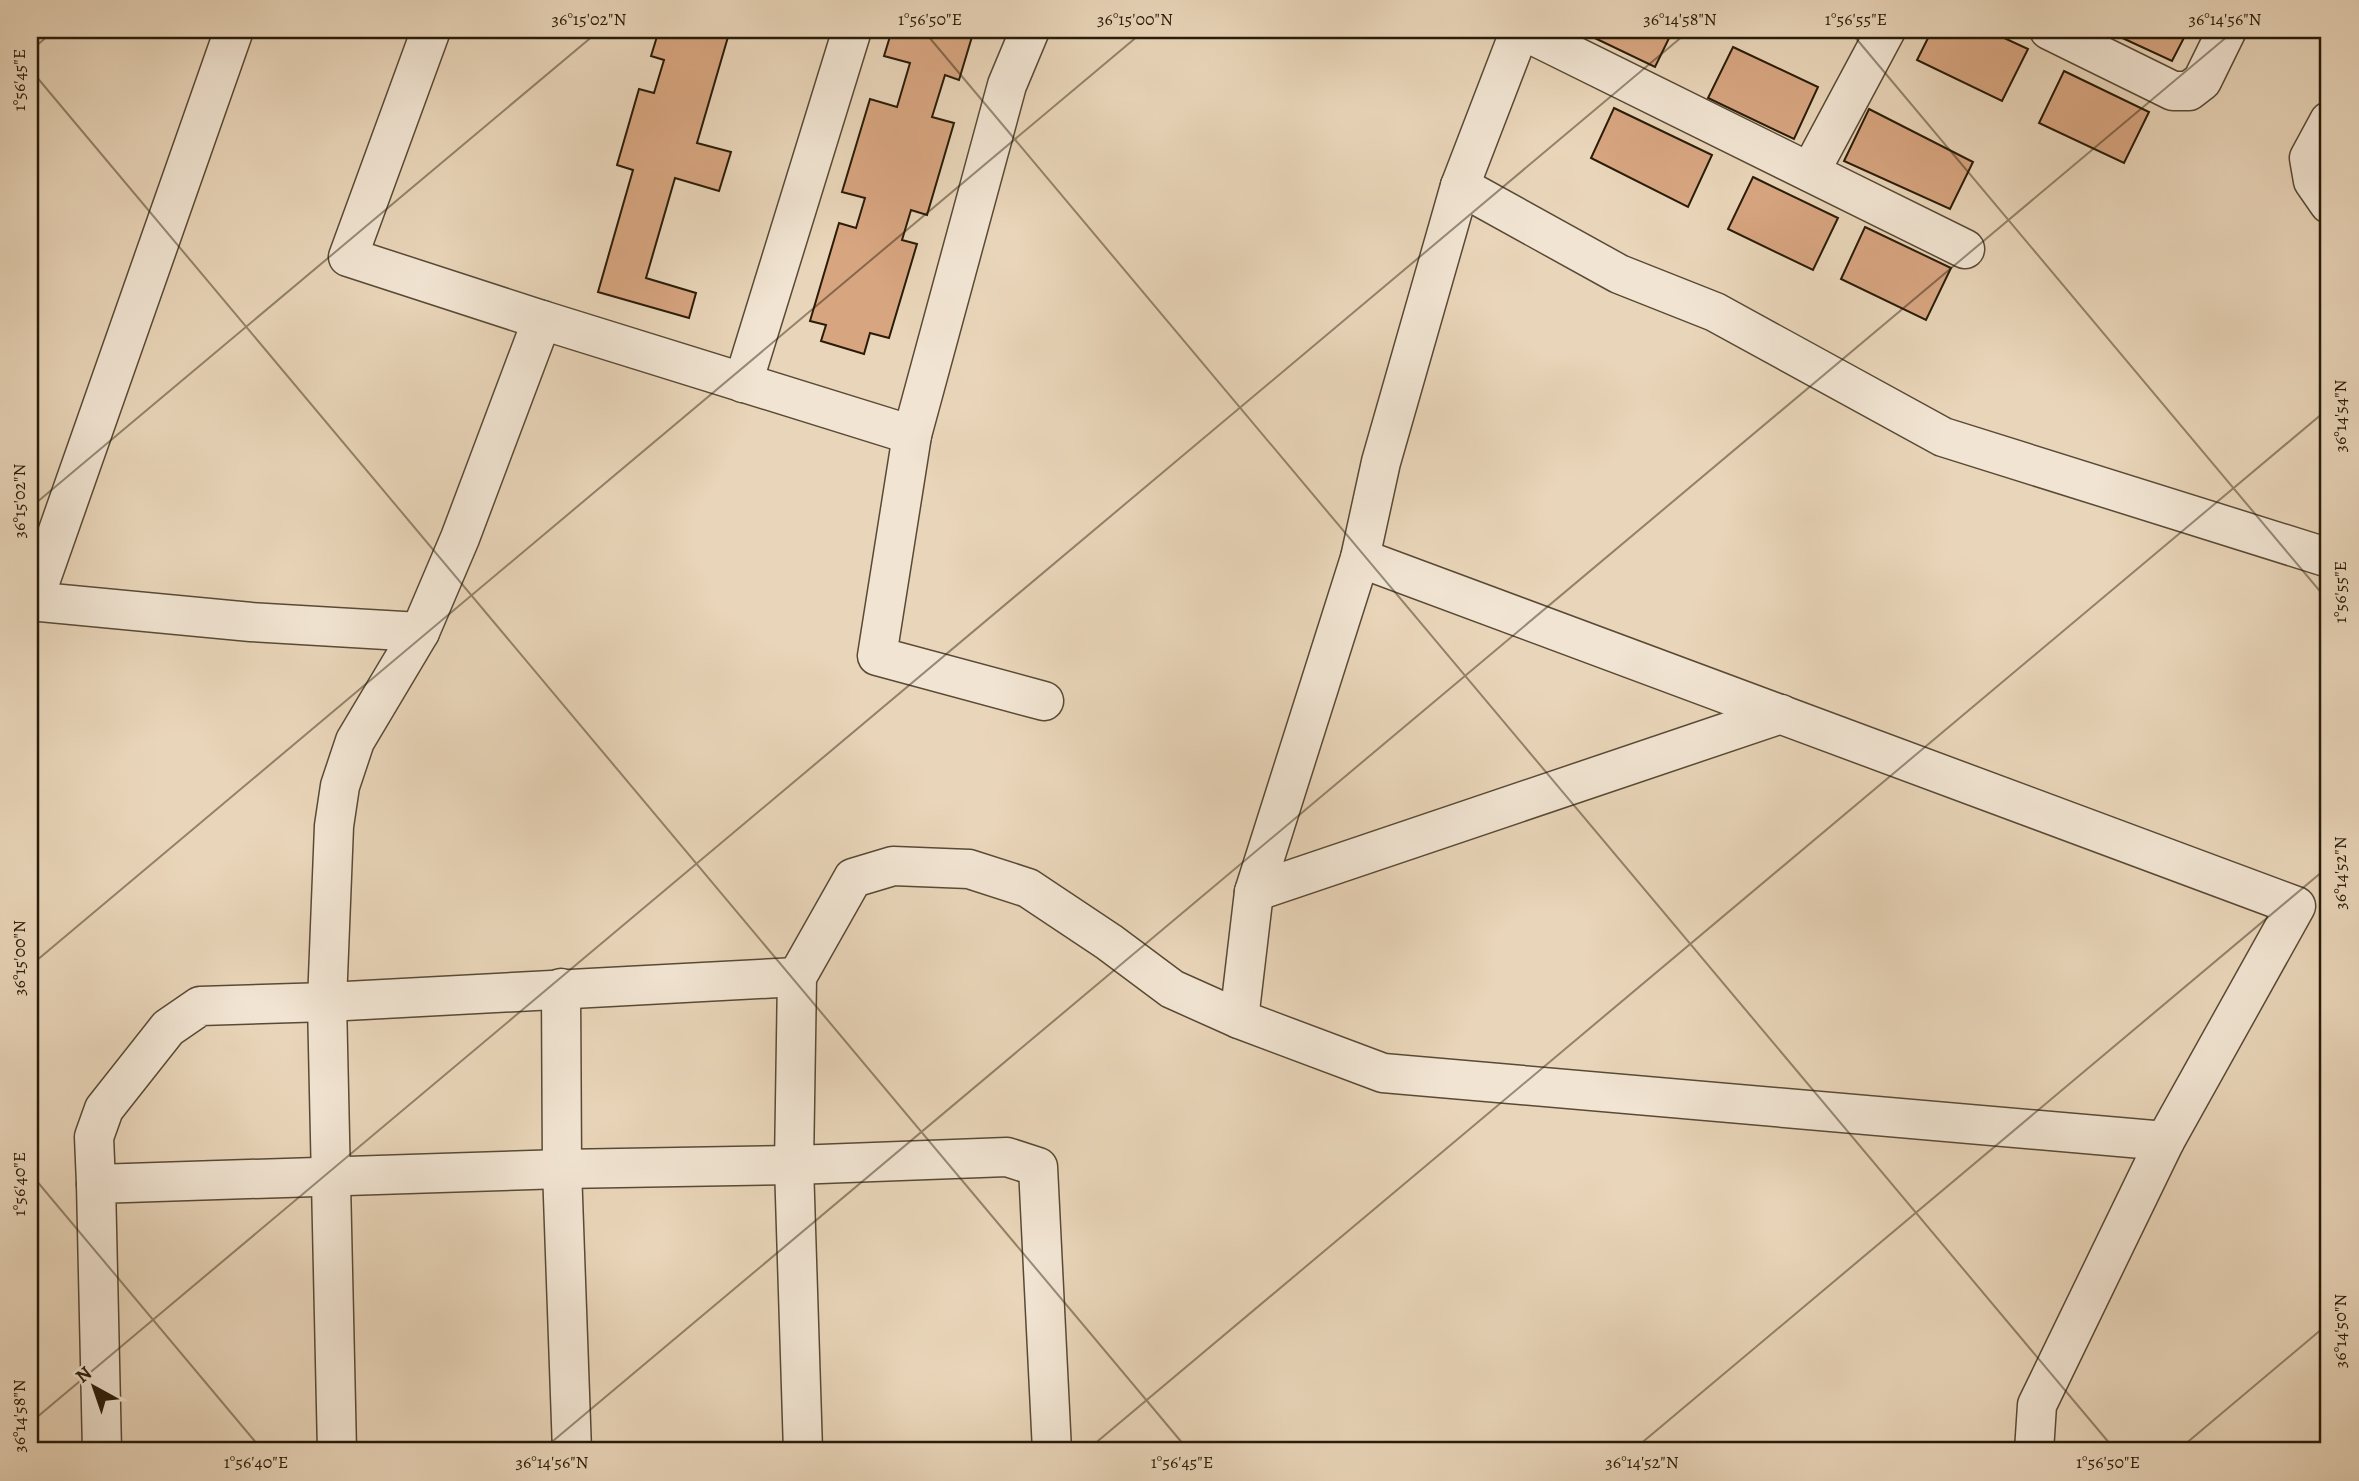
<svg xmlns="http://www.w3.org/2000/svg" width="2359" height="1481" viewBox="0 0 2359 1481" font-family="Alegreya,serif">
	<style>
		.building { fill: #d7a580; stroke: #291c09; stroke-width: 2 }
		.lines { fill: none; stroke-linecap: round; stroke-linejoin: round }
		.minor-casing { stroke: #594a35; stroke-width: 41 }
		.minor { stroke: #f1e4d2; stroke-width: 38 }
		.ticks { fill: none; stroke: #291c09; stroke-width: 2; stroke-opacity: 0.45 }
		.neatline { fill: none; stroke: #291c09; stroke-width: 2.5 }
		.ticks-label { font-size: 18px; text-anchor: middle; fill: #291c09 }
	</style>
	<rect width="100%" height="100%" fill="#e9d5b9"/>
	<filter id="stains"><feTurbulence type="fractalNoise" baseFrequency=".00286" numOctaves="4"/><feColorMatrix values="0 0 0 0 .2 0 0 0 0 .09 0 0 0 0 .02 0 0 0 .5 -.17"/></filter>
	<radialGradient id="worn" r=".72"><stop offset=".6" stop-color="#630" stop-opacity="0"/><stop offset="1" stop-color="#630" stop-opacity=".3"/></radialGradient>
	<g class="building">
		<path d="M659,30H730L697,143L731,152L719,191L675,178L646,278L696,293L689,318L598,292L633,170L617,165L639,89L654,93L664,60L651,56Z"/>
		<path d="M892,30H974L959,80L945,75L932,117L954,123L927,215L911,210L902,240L917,244L889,338L870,333L864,354L821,341L826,325L810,321L839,223L856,228L865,198L842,192L870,99L897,107L910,63L884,56Z"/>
		<path d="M1578,30H1673L1655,67Z"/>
		<path d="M1932,30H1987L2028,49L2002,101L1917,60Z"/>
		<path d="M2105,30H2188L2172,61Z"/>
		<path d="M1733,47L1818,87L1794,139L1708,98Z"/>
		<path d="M2064,71L2149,112L2124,163L2039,123Z"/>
		<path d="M1614,108L1712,155L1688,207L1591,158Z"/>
		<path d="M1869,109L1973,162L1950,209L1844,161Z"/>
		<path d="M1753,177L1838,218L1813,270L1728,229Z"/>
		<path d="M1865,227L1951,268L1926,320L1841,279Z"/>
	</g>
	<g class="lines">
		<defs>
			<g id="minor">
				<path d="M1030,30L1007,85L912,435L877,656L1044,701"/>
				<path d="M1522,30L1965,249"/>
				<path d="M2049,30L2173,91H2189L2202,81L2227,30"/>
				<path d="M2329,121L2309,158L2313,181L2329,204"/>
				<path d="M1810,172L1886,30"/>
				<path d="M1460,186L1619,274L1715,312L1943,437L2329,558"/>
				<path d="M542,320L912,435"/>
				<path d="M743,383L852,30"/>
				<path d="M30,601L251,622L420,632"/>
				<path d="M33,602L234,30"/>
				<path d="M1254,892L1781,714"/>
				<path d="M561,988L562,1169L572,1451"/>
				<path d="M1239,1019L1254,892L1360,558L1381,462L1460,186L1520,30"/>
				<path d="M96,1184L94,1137L104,1109L168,1028L200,1006L327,1002L797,977"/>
				<path d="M102,1451L96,1184L562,1169L794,1165L1007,1157L1038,1167L1052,1451"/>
				<path d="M337,1451L327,1002L334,826L340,786L355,741L420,632L460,538L542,320L348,257L431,30"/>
				<path d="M803,1451L794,1165L797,977L853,878L893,866L969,869L1028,888L1109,942L1172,989L1239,1019L1383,1073L2165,1141L2296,906L1360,558"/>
				<path d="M2034,1451L2037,1405L2165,1141"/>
			</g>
		</defs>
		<use href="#minor" class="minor-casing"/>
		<use href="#minor" class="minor"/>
	</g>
	<path class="ticks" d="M923,30L2116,1451M1849,30L2329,602M30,51L55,30M30,69L1189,1451M30,508L600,30M30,966L1145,30M30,1173L263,1451M30,1423L1690,30M541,1451L2235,30M1086,1451L2329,408M1632,1451L2329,866M2177,1451L2329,1323"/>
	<rect width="2359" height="1481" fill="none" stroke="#e9d5b9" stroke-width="77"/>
	<g transform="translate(94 1387) rotate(320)" stroke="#f1e4d2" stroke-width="5" paint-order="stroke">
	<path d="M0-5L12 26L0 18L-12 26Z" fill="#291c09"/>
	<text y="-10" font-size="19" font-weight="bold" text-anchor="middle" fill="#291c09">N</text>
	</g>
	<rect x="38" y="38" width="2282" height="1404" class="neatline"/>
	<g class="ticks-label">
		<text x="589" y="25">36°15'02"N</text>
		<text x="930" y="25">1°56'50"E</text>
		<text x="1135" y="25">36°15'00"N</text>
		<text x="1680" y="25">36°14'58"N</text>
		<text x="1856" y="25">1°56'55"E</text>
		<text x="2225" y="25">36°14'56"N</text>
		<text transform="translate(19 80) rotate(-90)" y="6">1°56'45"E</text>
		<text transform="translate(2340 416) rotate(-90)" y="6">36°14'54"N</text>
		<text transform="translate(19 501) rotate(-90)" y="6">36°15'02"N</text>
		<text transform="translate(2340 592) rotate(-90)" y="6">1°56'55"E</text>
		<text transform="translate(2340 873) rotate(-90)" y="6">36°14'52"N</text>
		<text transform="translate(19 958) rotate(-90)" y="6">36°15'00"N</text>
		<text transform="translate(19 1184) rotate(-90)" y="6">1°56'40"E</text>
		<text transform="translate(2340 1331) rotate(-90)" y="6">36°14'50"N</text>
		<text transform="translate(19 1416) rotate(-90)" y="6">36°14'58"N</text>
		<text x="256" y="1468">1°56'40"E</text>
		<text x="552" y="1468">36°14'56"N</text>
		<text x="1182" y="1468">1°56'45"E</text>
		<text x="1642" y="1468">36°14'52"N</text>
		<text x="2108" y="1468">1°56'50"E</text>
	</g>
	<rect width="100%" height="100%" filter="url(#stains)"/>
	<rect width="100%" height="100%" fill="url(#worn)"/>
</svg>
